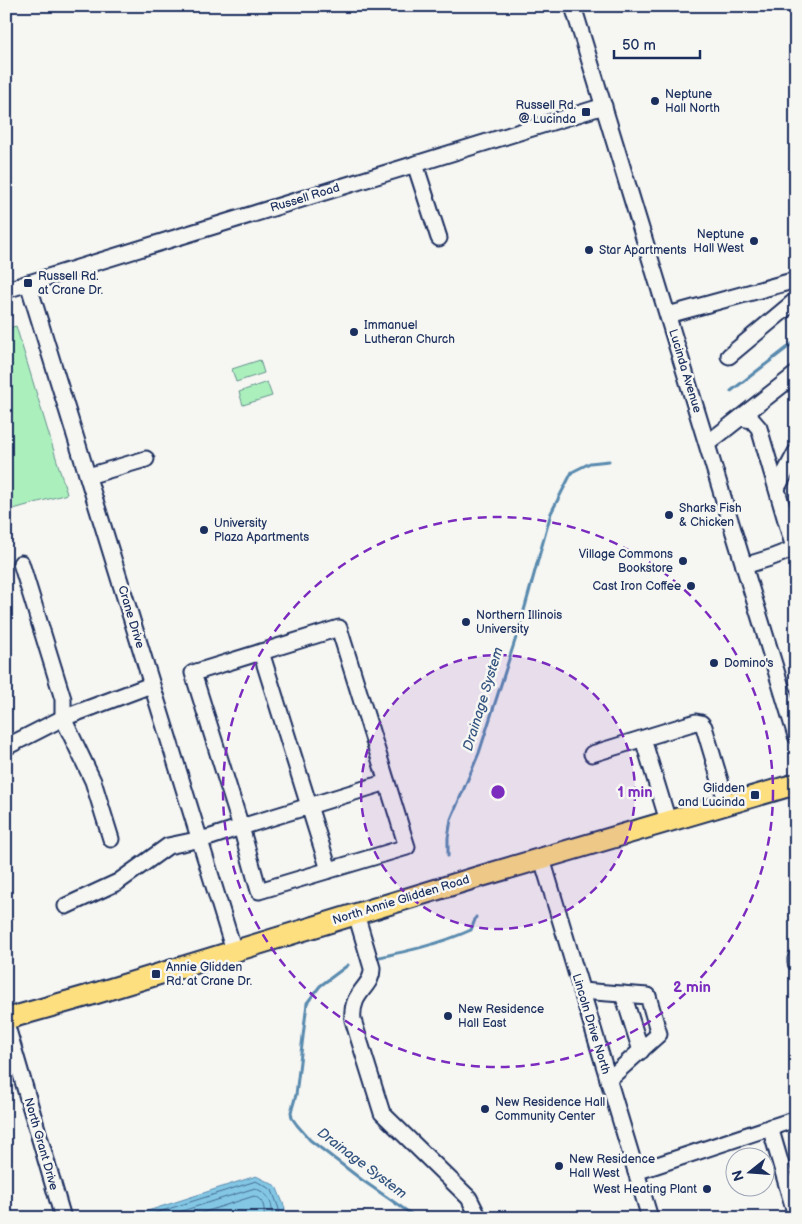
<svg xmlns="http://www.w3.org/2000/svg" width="802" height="1224" viewBox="0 0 802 1224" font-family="'Balsamiq Sans',sans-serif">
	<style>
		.green { fill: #abf0bc; stroke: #63908d }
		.water { fill: #83c7e4; stroke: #598aae }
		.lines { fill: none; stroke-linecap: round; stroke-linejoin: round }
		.shore { stroke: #456c94; stroke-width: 1 }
		.stream { stroke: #598aae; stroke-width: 3 }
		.minor-casing { stroke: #1b2f5e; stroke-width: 19 }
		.major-casing { stroke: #1b2f5e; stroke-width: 24 }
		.minor { stroke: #f6f6f2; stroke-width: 15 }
		.major { stroke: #fedf80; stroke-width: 20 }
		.ring { fill: none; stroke: #7b2cbf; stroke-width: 2.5; stroke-dasharray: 9 6 }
		.poi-dot { fill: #1b2f5e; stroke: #f6f6f2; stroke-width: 2 }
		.labels { text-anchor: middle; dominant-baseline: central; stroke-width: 5; stroke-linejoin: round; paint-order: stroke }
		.poi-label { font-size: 12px; fill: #1b2f5e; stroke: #f6f6f2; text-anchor: start }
		.street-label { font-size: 12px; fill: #1b2f5e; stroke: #f6f6f2 }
		.water-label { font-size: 14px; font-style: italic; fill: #355580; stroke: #f6f6f2 }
		.centre { fill: #7b2cbf; stroke: #f6f6f2; stroke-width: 2.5 }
		.ring-label { font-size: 15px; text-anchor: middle; font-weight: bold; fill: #7b2cbf; stroke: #f6f6f2; stroke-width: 5; stroke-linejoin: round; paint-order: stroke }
	</style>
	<rect width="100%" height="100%" fill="#f6f6f2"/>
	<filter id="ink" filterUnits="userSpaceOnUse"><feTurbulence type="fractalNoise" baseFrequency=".02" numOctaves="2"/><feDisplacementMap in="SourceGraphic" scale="10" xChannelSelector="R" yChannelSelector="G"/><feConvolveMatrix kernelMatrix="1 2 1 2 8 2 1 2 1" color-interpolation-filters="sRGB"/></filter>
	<g filter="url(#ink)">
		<g class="green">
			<path d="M16,326L67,494L6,511V329Z"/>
			<path d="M260,360L264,373L236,382L232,369Z"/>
			<path d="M267,382L272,396L243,405L239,392Z"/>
		</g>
		<path class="water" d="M256,1176L276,1186L285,1208L283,1218H126Z"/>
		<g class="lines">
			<g class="shore">
				<path d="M140,1218L256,1181L272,1190L279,1209L278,1218"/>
				<path d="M160,1218L255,1188C270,1195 273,1202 272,1218"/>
				<path d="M186,1218L254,1196C264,1200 265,1208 264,1218"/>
			</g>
			<g class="stream">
				<path d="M731,391L796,341"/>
				<path d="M448,856V838L451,819L479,753L520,625L551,513L572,472L590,463L609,461"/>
				<path d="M375,958C408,951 440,944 471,930L476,917"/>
				<path d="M348,965L320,986L307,1003L296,1095L291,1112L292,1118L297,1125L310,1140L362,1180L417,1218"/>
			</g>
			<defs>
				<g id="minor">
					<path d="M573,6L796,736"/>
					<path d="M415,164L439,238"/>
					<path d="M28,283L234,951"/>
					<path d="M6,290L604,106"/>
					<path d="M668,315L796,280"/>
					<path d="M729,356L796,300"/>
					<path d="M741,418L752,420L759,428L794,548"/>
					<path d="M708,443L796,374"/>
					<path d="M88,476L146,459"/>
					<path d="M777,488L796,452"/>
					<path d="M21,563L63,699V718L93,781L111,839"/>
					<path d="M744,566L770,558L796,548"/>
					<path d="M261,652L329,870"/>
					<path d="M643,739L668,821"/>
					<path d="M6,747L63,718L151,685"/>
					<path d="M592,754L696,722L701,723L704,727L727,804"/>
					<path d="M542,859L650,1218"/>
					<path d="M66,906L118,882L168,846L211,837L241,827L259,891L407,847L339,628L193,673L241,827L387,782"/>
					<path d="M356,914L372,968C373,988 350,991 353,1020L382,1113L469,1198L479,1218"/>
					<path d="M796,958V963"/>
					<path d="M581,991L648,996L659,1034L608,1080"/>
					<path d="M623,994L641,1051"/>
					<path d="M6,1023L63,1218"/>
					<path d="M770,1127L796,1216"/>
					<path d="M636,1172L796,1119"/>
				</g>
				<path id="major" d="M6,1019L87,996L478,877L796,784"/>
			</defs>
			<use href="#minor" class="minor-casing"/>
			<use href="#major" class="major-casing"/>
			<use href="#minor" class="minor"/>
			<use href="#major" class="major"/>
		</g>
	</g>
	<circle cx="498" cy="792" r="137" fill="#7b2cbf" fill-opacity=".12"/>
	<g class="ring">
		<circle cx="498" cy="792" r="137"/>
		<circle cx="498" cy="792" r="275"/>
	</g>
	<g class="poi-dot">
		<circle cx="655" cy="101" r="5"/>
		<rect x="581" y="107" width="10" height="10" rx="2.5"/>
		<circle cx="754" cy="241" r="5"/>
		<circle cx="589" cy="250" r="5"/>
		<rect x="23" y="278" width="10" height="10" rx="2.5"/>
		<circle cx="354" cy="332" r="5"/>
		<circle cx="669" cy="515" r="5"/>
		<circle cx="204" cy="530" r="5"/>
		<circle cx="683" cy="561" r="5"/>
		<circle cx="691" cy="586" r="5"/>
		<circle cx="466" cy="622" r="5"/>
		<circle cx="714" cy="663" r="5"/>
		<rect x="750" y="790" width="10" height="10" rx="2.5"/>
		<rect x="151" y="969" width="10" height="10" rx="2.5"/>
		<circle cx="448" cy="1016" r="5"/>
		<circle cx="485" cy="1109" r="5"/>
		<circle cx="559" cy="1166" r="5"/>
		<circle cx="707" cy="1189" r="5"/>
	</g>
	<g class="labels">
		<g class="poi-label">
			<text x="665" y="94">Neptune<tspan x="665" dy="14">Hall North</tspan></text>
			<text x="576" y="105" text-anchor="end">Russell Rd.<tspan x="576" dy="14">@ Lucinda</tspan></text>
			<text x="744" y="234" text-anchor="end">Neptune<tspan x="744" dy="14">Hall West</tspan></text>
			<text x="599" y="250">Star Apartments</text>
			<text x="38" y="276">Russell Rd.<tspan x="38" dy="14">at Crane Dr.</tspan></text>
			<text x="364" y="325">Immanuel<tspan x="364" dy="14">Lutheran Church</tspan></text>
			<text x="679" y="508">Sharks Fish<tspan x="679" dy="14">&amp; Chicken</tspan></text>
			<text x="214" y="523">University<tspan x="214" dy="14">Plaza Apartments</tspan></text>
			<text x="673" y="554" text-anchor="end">Village Commons<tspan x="673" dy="14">Bookstore</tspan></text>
			<text x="681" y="586" text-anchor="end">Cast Iron Coffee</text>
			<text x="476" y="615">Northern Illinois<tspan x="476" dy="14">University</tspan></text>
			<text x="724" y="663">Domino's</text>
			<text x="745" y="788" text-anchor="end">Glidden<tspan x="745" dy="14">and Lucinda</tspan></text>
			<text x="166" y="967">Annie Glidden<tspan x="166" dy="14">Rd. at Crane Dr.</tspan></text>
			<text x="458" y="1009">New Residence<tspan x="458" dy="14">Hall East</tspan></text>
			<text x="495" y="1102">New Residence Hall<tspan x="495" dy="14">Community Center</tspan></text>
			<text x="569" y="1159">New Residence<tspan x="569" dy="14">Hall West</tspan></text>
			<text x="697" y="1189" text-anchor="end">West Heating Plant</text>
		</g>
		<g class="street-label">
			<text transform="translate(305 198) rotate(-17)">Russell Road</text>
			<text transform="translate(685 371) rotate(73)">Lucinda Avenue</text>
			<text transform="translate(131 617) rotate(73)">Crane Drive</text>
			<text transform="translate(401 900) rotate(-17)">North Annie Glidden Road</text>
			<text transform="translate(591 1024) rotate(73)">Lincoln Drive North</text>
			<text transform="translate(41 1144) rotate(74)">North Grant Drive</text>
		</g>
		<g class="water-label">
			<text transform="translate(483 699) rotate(-73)">Drainage System</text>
			<text transform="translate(362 1163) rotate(37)">Drainage System</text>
		</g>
	</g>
	<circle cx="498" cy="792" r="8" class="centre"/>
	<g class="ring-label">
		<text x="635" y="797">1 min</text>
		<text x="692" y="992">2 min</text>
	</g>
	<rect width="802" height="1224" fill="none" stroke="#f6f6f2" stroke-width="25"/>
	<rect x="12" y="12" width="777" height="1199" fill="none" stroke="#1b2f5e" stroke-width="2" filter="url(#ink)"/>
	<g transform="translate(750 1172) rotate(253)"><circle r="24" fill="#f6f6f2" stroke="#9ea6b7"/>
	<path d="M0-4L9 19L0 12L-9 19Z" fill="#1b2f5e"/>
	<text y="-8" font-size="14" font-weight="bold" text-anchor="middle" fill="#1b2f5e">N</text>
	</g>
	<path d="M614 50v8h86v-8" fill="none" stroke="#1b2f5e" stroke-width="2.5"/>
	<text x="622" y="50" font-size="15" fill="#1b2f5e" stroke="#f6f6f2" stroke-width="4" paint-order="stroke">50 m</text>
</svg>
